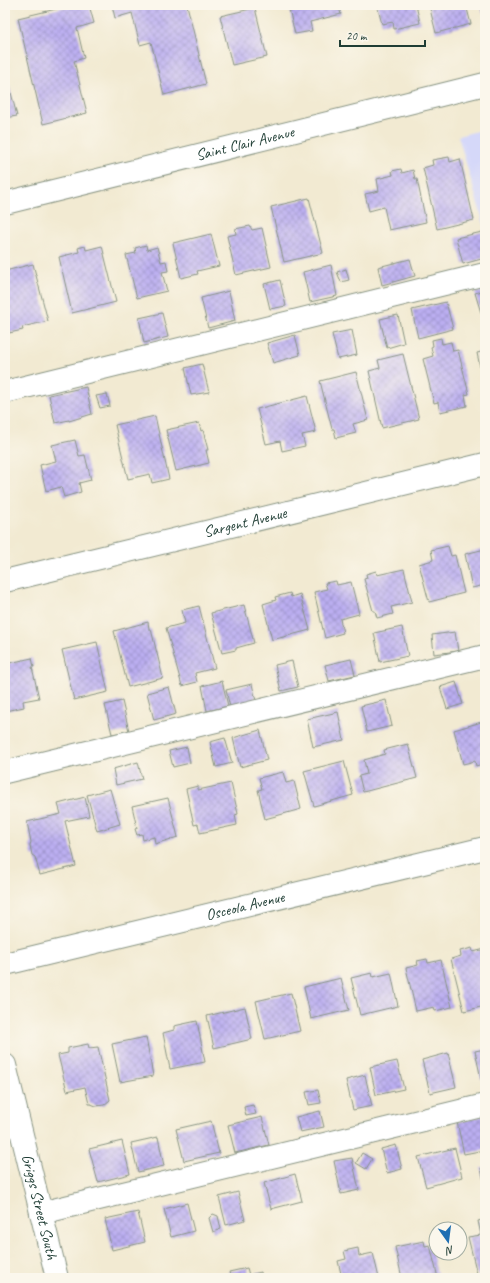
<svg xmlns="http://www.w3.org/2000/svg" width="490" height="1283" viewBox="0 0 490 1283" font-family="Caveat,sans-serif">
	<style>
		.built { fill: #d5d8f9 }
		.building { fill: url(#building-cross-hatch) }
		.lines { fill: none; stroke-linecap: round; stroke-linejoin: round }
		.minor-casing { stroke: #889483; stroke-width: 24 }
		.minor { stroke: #fff; stroke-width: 22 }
		.labels { text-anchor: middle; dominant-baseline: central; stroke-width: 4; stroke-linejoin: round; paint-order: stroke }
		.street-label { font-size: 16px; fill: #1f3d34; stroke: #fbf7ec }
	</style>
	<defs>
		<pattern id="building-cross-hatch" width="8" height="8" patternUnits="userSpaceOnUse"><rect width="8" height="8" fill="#bbaef1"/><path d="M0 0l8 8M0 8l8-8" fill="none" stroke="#978fc4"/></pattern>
	</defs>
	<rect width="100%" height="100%" fill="#fbf7ec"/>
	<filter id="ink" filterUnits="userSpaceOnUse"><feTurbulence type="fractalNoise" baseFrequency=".025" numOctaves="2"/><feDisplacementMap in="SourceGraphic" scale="8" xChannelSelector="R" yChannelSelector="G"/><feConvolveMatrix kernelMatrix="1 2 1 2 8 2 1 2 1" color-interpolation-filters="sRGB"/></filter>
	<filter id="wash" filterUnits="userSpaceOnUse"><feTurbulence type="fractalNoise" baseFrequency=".012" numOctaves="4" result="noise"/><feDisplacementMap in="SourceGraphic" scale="16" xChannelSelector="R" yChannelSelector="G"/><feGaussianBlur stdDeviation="0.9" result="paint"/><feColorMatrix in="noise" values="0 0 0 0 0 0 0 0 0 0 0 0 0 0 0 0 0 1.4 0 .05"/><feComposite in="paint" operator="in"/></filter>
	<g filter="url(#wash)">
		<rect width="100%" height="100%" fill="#f2ead2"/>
		<path class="built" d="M485,129V228L458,136Z"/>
		<g id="blocks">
			<g class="building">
				<path d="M73,5H89L94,23L77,28L84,58L74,61L87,113L43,124L18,18Z"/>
				<path d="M112,5H187L206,84L164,95L151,42L140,45L132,13L115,18Z"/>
				<path d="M288,5H338L341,14L310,22L312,31L295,34Z"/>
				<path d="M377,5H416L420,23L394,29L393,22L382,24Z"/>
				<path d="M429,5H466L471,24L436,33Z"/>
				<path d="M481,5H485V14H483Z"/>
				<path d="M255,8L267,57L232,65L220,16Z"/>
				<path d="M8,81L17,116L5,118V82Z"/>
				<path d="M449,157L450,162L460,159L474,220L437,229L423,168L433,165L432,160Z"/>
				<path d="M401,169L402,173L413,170L415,179H417L426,222L389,230L384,207L369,211L365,194L379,191L377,179L393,175L392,171Z"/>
				<path d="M309,198L323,253L284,262L271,207Z"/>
				<path d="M250,226L252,230L262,228L271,267L236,275L227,236L236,234L235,229Z"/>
				<path d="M482,232L485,243V258L463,264L456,238Z"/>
				<path d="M211,234L219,266L197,271L198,274L181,278L173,243Z"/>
				<path d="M146,245L147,250L157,247L161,262L166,261L168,271L162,272L167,291L137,298L126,255L136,253L135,248Z"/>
				<path d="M85,246L86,250L102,246L116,302L72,313L59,257L79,252L78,248Z"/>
				<path d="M410,259L415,276L382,285L378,267Z"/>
				<path d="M33,264L48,321L22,327L23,330L9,333V331L5,332V271Z"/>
				<path d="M331,265L337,296L310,302L303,272Z"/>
				<path d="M346,269L349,280L341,282L337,272Z"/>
				<path d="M280,280L286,306L270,309L264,284Z"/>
				<path d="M485,290V326L475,293Z"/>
				<path d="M229,291L235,321L208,328L201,298Z"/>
				<path d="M446,302L453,329L418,338L412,310Z"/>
				<path d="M162,313L168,337L144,343L139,318Z"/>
				<path d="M398,315L404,343L387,348L380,319Z"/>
				<path d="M352,330L357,355L338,359L332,334Z"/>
				<path d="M295,335L300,355L273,363L267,343Z"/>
				<path d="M441,338L442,344L451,342L453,351L458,350L469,394L465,395L467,406L440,412L438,402L434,403L423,359L433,356L431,347L433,346L432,340Z"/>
				<path d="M485,351V385H484L477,353Z"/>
				<path d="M403,354L419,419L382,428L369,371L380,368L378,360Z"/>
				<path d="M202,364L209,392L191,395L185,368Z"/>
				<path d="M356,372L368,420L353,424L356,433L336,438L334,429H332L320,381Z"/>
				<path d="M86,387L92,414L69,421V420L55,423L49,395Z"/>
				<path d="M107,394L110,406L100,408L96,396Z"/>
				<path d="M307,396L316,432L302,435L305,446L282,451L280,441L266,444L257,409Z"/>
				<path d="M155,416L169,479L152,483L150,474L128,479L115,425Z"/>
				<path d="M199,423L201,431L203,430L208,450H206L209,463L176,471L166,430Z"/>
				<path d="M75,440L79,456L85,455L91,480L79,483L81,492L64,497L61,487L46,491L40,465L56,461L52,445Z"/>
				<path d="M448,546L451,556L455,555L464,593L429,602L419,564L433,560L431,550Z"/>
				<path d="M485,549V585L472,588L465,554Z"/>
				<path d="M404,569L412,602L391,607L393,614L377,618L375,611H373L364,579L367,578L366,574L376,571L377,575Z"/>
				<path d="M336,581L337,585L351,582L359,614L340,619L343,633L325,638L314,592L327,589L325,583Z"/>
				<path d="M290,593L291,597L300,594L310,630L272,640L263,604L276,600L275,597Z"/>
				<path d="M244,605L254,643L236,648V650L222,653L211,613Z"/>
				<path d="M199,606L215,668L195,673L197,682L182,686L166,628L185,623L182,610Z"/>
				<path d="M148,622L149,629H151L163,678L128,687L114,631Z"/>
				<path d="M402,627L408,656L380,662L374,633Z"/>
				<path d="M455,632L458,651L434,654L432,635Z"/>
				<path d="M97,642L108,692L74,700L62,650Z"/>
				<path d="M32,658L34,667H32L39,698L23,701L24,707L5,711V664Z"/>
				<path d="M351,659L355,675L329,681L325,665Z"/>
				<path d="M292,661L298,687L281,691L275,665Z"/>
				<path d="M222,681L228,706L207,711L202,686Z"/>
				<path d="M456,682L463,704L447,709L440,687Z"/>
				<path d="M252,684L256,701L230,707L226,690Z"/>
				<path d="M169,687L176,714L154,720L147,693Z"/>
				<path d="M386,700L392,726L367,732L361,706Z"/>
				<path d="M122,701L129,731L112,734L105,705Z"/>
				<path d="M338,712L344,740L313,747L307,719Z"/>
				<path d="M485,721V763L476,766L475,761L463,764L454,730Z"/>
				<path d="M260,730L267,760L240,767L233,738Z"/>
				<path d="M225,738L232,763L216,767L210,742Z"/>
				<path d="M408,744L417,778L363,792L359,776L367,774L364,760L385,754L384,750Z"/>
				<path d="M187,747L190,763L173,767L169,751Z"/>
				<path d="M344,761L353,795L314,806L304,771Z"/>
				<path d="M138,762L142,779L116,785L113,769Z"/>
				<path d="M283,772L286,783L294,781L301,809L265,819L258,790L262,789L259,778Z"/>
				<path d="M231,783L238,814L235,815L237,825L200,833L198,824L194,825L186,789L198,786V790Z"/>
				<path d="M110,789L120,824L97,831L87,795Z"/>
				<path d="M85,797L89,816L65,821L76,866L40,875L35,857L32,855L30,845L31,842L27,822L61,814L58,804Z"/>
				<path d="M168,798L178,837L155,844L154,837L143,840L142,834L137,835L135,829L137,828L132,806Z"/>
				<path d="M472,948L473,952L485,949V1006L464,1011L451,959L461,956L460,951Z"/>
				<path d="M427,959L428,963L441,960L452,1007L435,1011L434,1007L416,1011L406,968L418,965L417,961Z"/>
				<path d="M372,973L373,977L391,973L398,1006L360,1015L351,978Z"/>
				<path d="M341,978L349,1010L311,1019L304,987Z"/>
				<path d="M291,993L300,1031L265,1039L256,1001Z"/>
				<path d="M245,1007L252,1039L214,1048L207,1016Z"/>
				<path d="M197,1021L205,1062L170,1069L163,1033L174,1030V1026Z"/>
				<path d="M146,1037L153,1076L120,1082L112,1044Z"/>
				<path d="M88,1044L89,1048L98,1047L110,1100L104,1105L96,1106L91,1104H89L85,1087L67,1091L58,1055L68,1053V1048Z"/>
				<path d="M485,1049V1078L481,1079L475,1051Z"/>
				<path d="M448,1053L456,1087L430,1093L422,1060Z"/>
				<path d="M397,1061L404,1089L376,1095L370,1067Z"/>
				<path d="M365,1075L372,1106L353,1110L346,1080Z"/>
				<path d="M318,1090L321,1103L309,1105L306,1092Z"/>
				<path d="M253,1105L256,1114L246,1116L244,1107Z"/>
				<path d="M320,1111L324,1127L300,1132L296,1117Z"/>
				<path d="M483,1116L485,1123V1150L464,1154L457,1122Z"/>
				<path d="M262,1117L269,1145L235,1153L228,1125Z"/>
				<path d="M211,1121L219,1153L184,1161L176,1129Z"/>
				<path d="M158,1137L164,1166L138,1172L131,1143Z"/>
				<path d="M122,1141L130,1174L98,1182L89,1149Z"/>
				<path d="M396,1145L402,1169L387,1173L381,1149Z"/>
				<path d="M455,1148L462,1177L426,1187L418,1157Z"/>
				<path d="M362,1153L372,1159L366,1169L356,1163Z"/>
				<path d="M352,1158L359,1190L341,1194L334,1161Z"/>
				<path d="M485,1167V1182H484L481,1168Z"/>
				<path d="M295,1174L302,1201L271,1209L264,1183Z"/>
				<path d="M238,1192L245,1220L226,1225L219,1197Z"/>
				<path d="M187,1203L194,1231L171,1237L164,1209Z"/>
				<path d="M138,1212L145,1242L112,1250L105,1219Z"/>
				<path d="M213,1214L218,1216L221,1229L213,1232L209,1218Z"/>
				<path d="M485,1219V1278H479L478,1274H477L468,1237L481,1235L478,1221Z"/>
				<path d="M424,1241L425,1246L430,1245L438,1278H402L395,1247Z"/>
				<path d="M358,1248L359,1256L373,1253L379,1278H342L338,1261L346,1259L344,1251Z"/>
				<path d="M247,1268L249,1275L261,1272L262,1278H231L229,1272Z"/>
			</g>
		</g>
	</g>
	<g filter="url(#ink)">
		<use href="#blocks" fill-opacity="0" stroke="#889483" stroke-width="1"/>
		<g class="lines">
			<defs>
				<g id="minor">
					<path id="s1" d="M5,203L485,84"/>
					<path d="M5,392L485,274"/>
					<path id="s2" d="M5,581L485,464"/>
					<path d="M5,772L485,656"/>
					<path id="s3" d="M5,964L485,848"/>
					<path id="s4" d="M5,1065L57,1278"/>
					<path d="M41,1213L485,1105"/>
				</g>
			</defs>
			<use href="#minor" class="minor-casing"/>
			<use href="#minor" class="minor"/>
		</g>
	</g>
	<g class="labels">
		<g class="street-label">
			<text stroke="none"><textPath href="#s1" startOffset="247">Saint Clair Avenue</textPath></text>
			<text stroke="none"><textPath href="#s2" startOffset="247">Sargent Avenue</textPath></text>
			<text stroke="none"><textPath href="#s3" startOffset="247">Osceola Avenue</textPath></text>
			<text stroke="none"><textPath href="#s4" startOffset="146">Griggs Street South</textPath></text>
		</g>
	</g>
	<rect width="490" height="1283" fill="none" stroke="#fbf7ec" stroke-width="20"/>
	<g transform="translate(448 1241) rotate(166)"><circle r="19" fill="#fbf7ec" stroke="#a3ada2"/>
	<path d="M0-3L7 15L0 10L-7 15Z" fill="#1f6fb2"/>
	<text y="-6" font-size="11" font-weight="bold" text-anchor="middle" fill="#1f3d34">N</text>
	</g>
	<path d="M340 40v6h85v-6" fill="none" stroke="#1f3d34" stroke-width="2"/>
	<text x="346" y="40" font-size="12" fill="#1f3d34" stroke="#fbf7ec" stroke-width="3" paint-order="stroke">20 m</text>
</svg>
